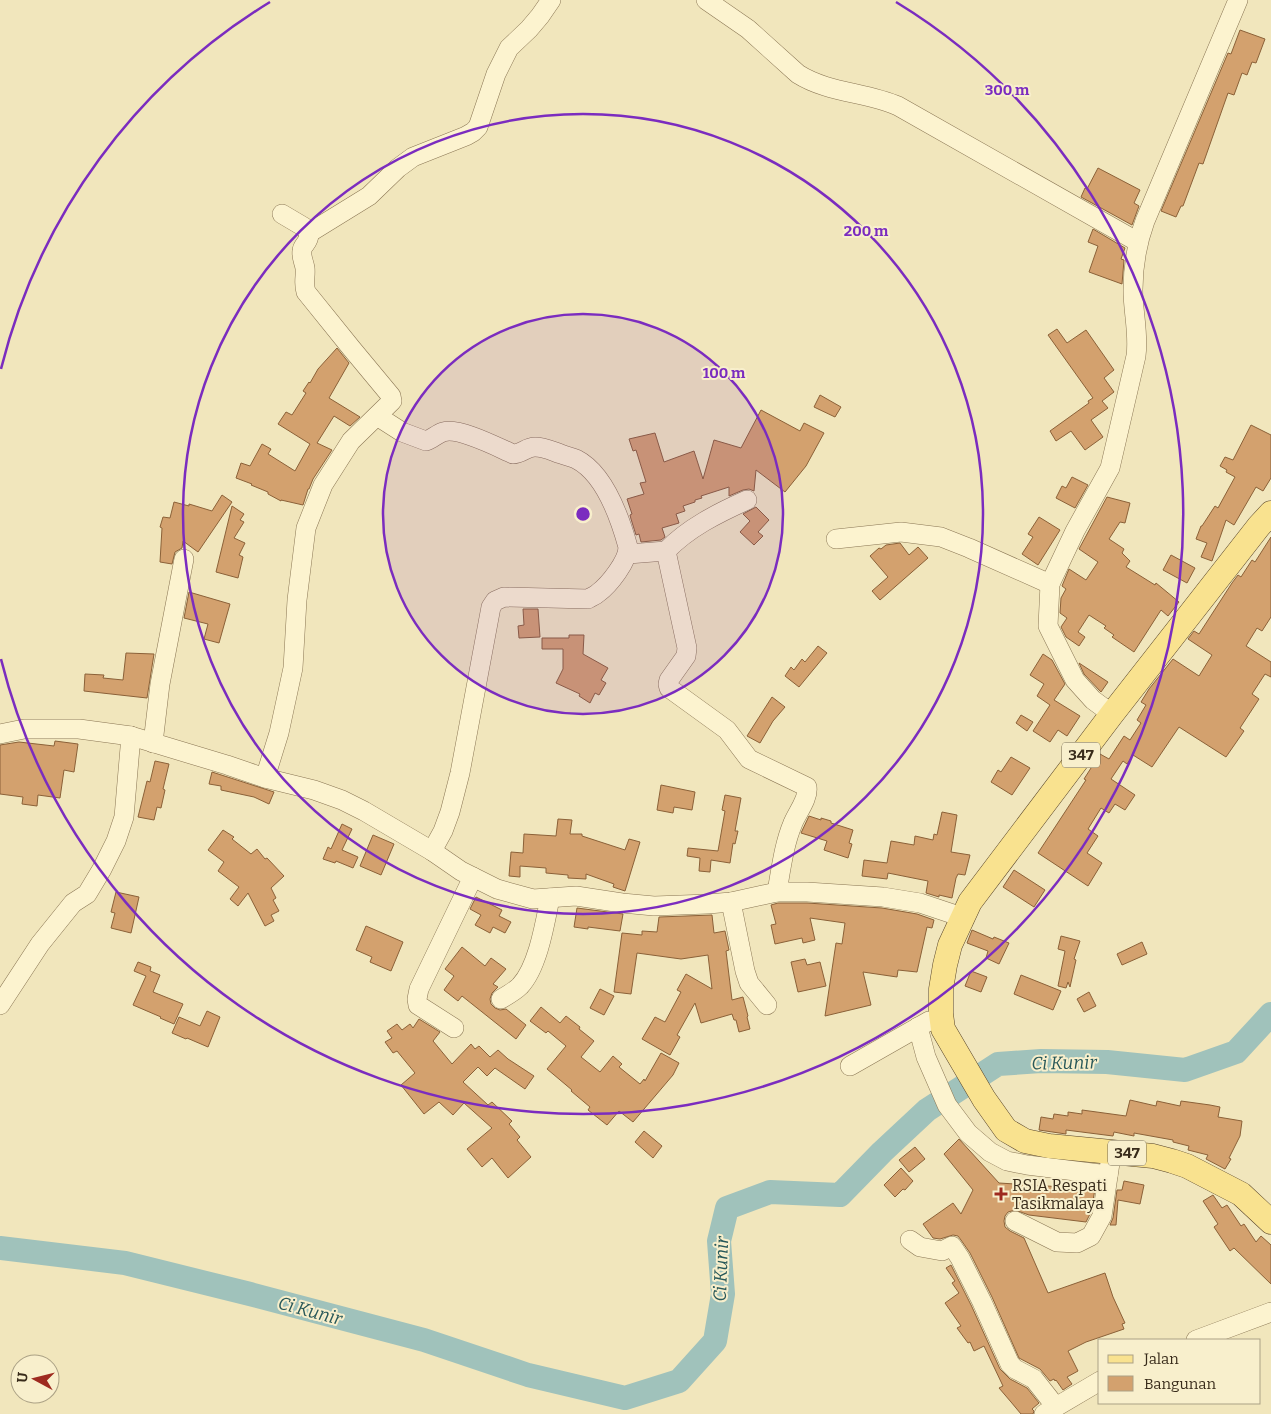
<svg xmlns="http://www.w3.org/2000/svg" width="1271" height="1414" viewBox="0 0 1271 1414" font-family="Bitter,serif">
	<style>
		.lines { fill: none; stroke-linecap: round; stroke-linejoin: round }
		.river { stroke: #a0c2bb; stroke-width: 24 }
		.building { fill: #d3a16e; stroke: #8b6138 }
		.minor-casing { stroke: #8a7654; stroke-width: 20 }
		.major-casing { stroke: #574329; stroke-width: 25 }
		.minor { stroke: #fcf3cf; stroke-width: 19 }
		.major { stroke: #f9e28f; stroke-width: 24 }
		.ring { fill: none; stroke: #7b2cbf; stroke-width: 2.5 }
		.poi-dot { fill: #9e2a1f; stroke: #f8efcc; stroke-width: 2 }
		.labels { text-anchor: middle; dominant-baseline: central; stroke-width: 4; stroke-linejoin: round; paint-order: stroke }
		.shield { fill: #f8efcc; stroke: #72664f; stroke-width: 1 }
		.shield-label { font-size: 15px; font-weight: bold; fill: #382b1a }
		.poi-label { font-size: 16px; fill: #382b1a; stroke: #f8efcc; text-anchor: start }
		.water-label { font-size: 18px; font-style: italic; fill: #285859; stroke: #f8efcc }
		.centre { fill: #7b2cbf; stroke: #f8efcc; stroke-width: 2.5 }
		.ring-label { font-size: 15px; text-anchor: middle; font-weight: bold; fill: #7b2cbf; stroke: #f8efcc; stroke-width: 4; stroke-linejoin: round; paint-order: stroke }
	</style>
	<rect width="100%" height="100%" fill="#f1e6bc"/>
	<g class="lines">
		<path class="river" d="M0,1248L125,1263L250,1294L424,1340L528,1375L625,1398L679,1381L715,1341L723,1294L719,1241L727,1208L770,1192L840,1195L882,1152L927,1110L998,1064L1041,1061L1107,1062L1185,1070L1236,1052L1271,1014"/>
	</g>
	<g class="building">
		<path d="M1240,30L1265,39L1256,63L1252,62L1247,75L1242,73L1234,95L1228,93L1203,164L1199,163L1183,206H1181L1176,217L1161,211L1228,53L1231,54Z"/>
		<path d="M1098,168L1140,190L1134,203L1139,206L1132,225L1081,197L1085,188L1087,189Z"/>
		<path d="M1093,229L1125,248L1121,259L1124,260L1122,284L1089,272L1098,246L1088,242Z"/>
		<path d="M1057,329L1067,343L1086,330L1114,370L1104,378L1114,392L1102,401L1108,408L1091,420L1103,437L1085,450L1071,431L1056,441L1050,431L1089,403L1088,401L1093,398L1048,335Z"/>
		<path d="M337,348L349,363L329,398L360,417L350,426L334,416L317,443L332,450L313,479L309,489H308L303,505L281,500V501L268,494V492L251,485L252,484L236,478L241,463L250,466L262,444L271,449L268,454L295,471L310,444L278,424L286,412L292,415L306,393L303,391L309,382L310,383L318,369Z"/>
		<path d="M820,395L841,407L835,417L814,407Z"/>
		<path d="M761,410L800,431L804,423L824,433L806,466L785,492L756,470L754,491L749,489L743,490L729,496V487L701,496L702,498L695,500V502L683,506L685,511L676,514L679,523L662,528L665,537L661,540L641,542L639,534L636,535L631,519L630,515L632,514L627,499L644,494L640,483L646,482L636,450L633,451L629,439L655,433L664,462L694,451L703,479L714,440L741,448Z"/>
		<path d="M1251,425L1271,435V478L1263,491L1256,487L1234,525L1226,520L1212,561L1201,557L1207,543L1196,539L1201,526H1202L1215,506L1218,508L1235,477L1226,472L1227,470L1220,466L1225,457L1233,460Z"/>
		<path d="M1072,477L1088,485L1075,508L1056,498L1062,486L1066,488Z"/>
		<path d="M222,495L232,502L198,552L183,541L182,548L175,552L172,564L160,562L162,528L160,527L163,517L170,518L174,502L189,506V504L212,511Z"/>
		<path d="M1107,497L1130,503L1125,523L1120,522L1109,539L1124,549L1122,553L1130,561L1126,567L1155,585L1156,583L1179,602L1168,616L1161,610L1134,652L1112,637L1114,635L1104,628L1106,626L1089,615L1078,632L1085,637L1079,646L1066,637L1061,627L1067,618L1060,613L1061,598L1066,589L1062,586L1069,569L1086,580L1098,562L1079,549Z"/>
		<path d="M232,506L244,514L240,520L244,522L234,538L245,543L239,555L243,557L238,578L216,572Z"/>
		<path d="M756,507L769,520L758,532L763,536L754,545L740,532L750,521L743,514Z"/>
		<path d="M1039,517L1060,530L1038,565L1022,554L1033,537L1028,534Z"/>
		<path d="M1271,537V617L1262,631L1257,628L1246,646L1271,662V677L1265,674L1252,694L1259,699L1240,728L1244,731L1226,757L1179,727L1152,767L1133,755L1127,764L1123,761L1111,779L1135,795L1125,810L1115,804L1109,813L1101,808L1088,829L1098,836L1087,853L1102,863L1088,886L1038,853L1086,780L1084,779L1100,754L1109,759L1124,736L1130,740L1141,723L1137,720L1146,705L1141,702L1149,689L1173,659L1199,676L1212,655L1188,639L1194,631L1199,634L1232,583L1238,575L1241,577L1252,560L1255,562Z"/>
		<path d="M900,543L909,555L918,547L928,558L880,600L872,591L888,577L870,556L879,548L881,549L886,545Z"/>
		<path d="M1171,555L1195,568L1187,583L1163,570Z"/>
		<path d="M189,592L230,604L219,643L204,639L208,624L184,618Z"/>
		<path d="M523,609H538L540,637L519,638L518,626L524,625Z"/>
		<path d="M569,635H584L583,654L608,668L601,680L606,683L599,695L595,693L590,703L579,696L580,694L556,683L563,669V649H542V638H569Z"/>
		<path d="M818,646L827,653L799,687L785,676L791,667L794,670L802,659L805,662Z"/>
		<path d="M126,653L154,654L147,698L84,691L85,674L104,675L103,678L123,680Z"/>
		<path d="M1043,654L1052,660L1065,684L1054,700L1080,716L1067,736L1058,730L1050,742L1033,731L1050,705L1037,696L1044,684L1030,675Z"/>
		<path d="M1079,663L1108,682L1101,692L1084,674Z"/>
		<path d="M772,697L785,707L773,721L760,743L747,736Z"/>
		<path d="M1021,715L1033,722L1027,731L1016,723Z"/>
		<path d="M55,741L78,744L74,772L64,770L60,798L38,795L37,806L22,804L23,797L0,794V745L19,742L54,746Z"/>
		<path d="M1011,757L1030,768L1012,795L991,782L998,770L1001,772Z"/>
		<path d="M155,761L169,764L163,789L165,790L161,808L157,807L154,820L138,817L147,781L150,782Z"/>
		<path d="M212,772L274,792L269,804L254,797L221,790V786L209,784Z"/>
		<path d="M661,785L695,792L692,810L674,807L673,813L657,810Z"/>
		<path d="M725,795L741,798L735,831H738L735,844L733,843L730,863L711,860L710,872L699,871L700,858L687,856L688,848L718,851L725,811L722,810Z"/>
		<path d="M942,812L957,815L951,852L970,855L965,875L958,874L956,878L952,898L939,895V897L926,893L928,881L888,873L887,879L862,876L864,860L887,863L891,841L914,845L915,836L933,840L934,834L937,835Z"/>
		<path d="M809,816L821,820V818L831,821V823L853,830L849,843L852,844L848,858L824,850L827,841L801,833Z"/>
		<path d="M558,819L572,820L570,834H582V836L625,850L629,839L640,842L625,891L613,887L614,884L586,874V879L568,878V875L546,873V868L520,866V877L509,876L511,852L523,853L524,834L556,836Z"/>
		<path d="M342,824L352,829L342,850L358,857L353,868L336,861L335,863L323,859L328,847L331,849Z"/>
		<path d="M223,830L234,837L232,839L251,854L257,849L265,859L267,858L284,876L271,888L276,898L273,900L279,911L271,915L274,921L265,926L248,893L238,906L230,899L239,887L218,871L224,862L208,850Z"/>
		<path d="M373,835L394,844L381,875L360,866Z"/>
		<path d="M1014,870L1045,890L1034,907L1003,887Z"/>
		<path d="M116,892L139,897L131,933L111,928L115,913L111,912Z"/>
		<path d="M476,897L502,910L499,916L511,922L505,933L493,927L490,933L475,925L481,915L470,909Z"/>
		<path d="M778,903H807L882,908L917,914L934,920L932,928L927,927L917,972L898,970L897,977L863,972L871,1005L825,1016L836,943L842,944L845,923L810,918L815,940L803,943L802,938L775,944L771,925L776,924L771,905Z"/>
		<path d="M577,908L623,914L620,931L588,927V929L574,927Z"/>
		<path d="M712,915L714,933L725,931L729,950L726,951L732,1000L743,997L748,1016L747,1017L750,1029L739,1032L736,1020H734L732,1014L701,1023L695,1003L677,1035L680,1037L670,1055L642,1039L655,1017L665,1022L681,992L677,990L686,974L712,989L708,955L681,959L637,953L631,994L614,992L622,933L642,935V931L657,932L659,917Z"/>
		<path d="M366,926L403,942L391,971L370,962L372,957L356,950Z"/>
		<path d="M972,930L993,939L994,937L1009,943L999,964L986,958L988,951L967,943Z"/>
		<path d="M1061,936L1080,941L1074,959L1076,960L1070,987L1068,982L1066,988L1058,986L1065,951L1058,949Z"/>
		<path d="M1142,942L1147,954L1122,965L1117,954Z"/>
		<path d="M462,947L485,966L491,958L506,969L493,984L498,987L492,993L490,999L491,1004L495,1008L500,1010L506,1009L526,1025L516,1039L462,996L458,1001L444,990L454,976L445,969Z"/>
		<path d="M805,959L807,965L820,962L826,986L798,992L791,962Z"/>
		<path d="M138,962L151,967L150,971L160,975L153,992L183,1004L174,1024L160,1018L161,1017L133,1005L146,976L134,971Z"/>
		<path d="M971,971L987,977L981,992L965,986Z"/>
		<path d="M1021,975L1061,991L1053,1010L1014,994Z"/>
		<path d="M600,989L614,996L604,1015L590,1008Z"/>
		<path d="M1089,992L1096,1006L1084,1012L1077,999Z"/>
		<path d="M541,1007L560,1023L566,1016L580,1027L579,1029L594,1041L581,1057L600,1072L613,1056L622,1064L619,1067L640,1084L644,1079L645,1081L661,1053L679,1063L673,1075L633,1122L619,1111L607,1125L588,1110L590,1107L571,1091L572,1090L547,1069L566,1046L548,1031L546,1033L530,1021Z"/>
		<path d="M207,1011L220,1017L208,1047L187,1038L186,1039L172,1033L179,1017L200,1026Z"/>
		<path d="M419,1019L440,1032L433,1041L452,1064L471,1044L475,1049L479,1046L490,1057L498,1050L508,1059L534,1076L525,1089L495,1068L487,1076L478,1067L463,1082L488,1105L492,1102L512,1121L509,1124L520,1137L517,1140L531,1157L508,1178L492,1158L482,1167L467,1149L492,1128L464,1103L453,1115L439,1102L424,1114L401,1085L415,1073L397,1051L393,1053L385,1042L392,1038L387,1031L397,1024L402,1030L410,1024L413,1028Z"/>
		<path d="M1130,1100L1156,1106L1157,1101L1180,1106L1181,1101L1210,1105L1220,1107L1218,1117L1242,1121L1240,1136L1229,1158L1231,1159L1225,1169L1206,1159L1208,1155L1188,1150L1189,1146L1173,1142V1140L1134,1133V1136L1114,1132L1113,1136L1066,1130V1134L1039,1130L1041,1117L1053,1119L1054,1114L1068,1116V1112L1082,1114V1110L1126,1116Z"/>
		<path d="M644,1131L662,1146L653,1158L635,1142Z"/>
		<path d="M959,1139L999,1183L1095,1189L1091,1212L1086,1222L1029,1215L1015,1210L1008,1212L1005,1216L1004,1221L1005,1227L1010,1231L1024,1238L1048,1293L1105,1273L1113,1297L1125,1323L1122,1324L1124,1329L1086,1342L1068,1351L1078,1371L1067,1377L1072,1384L1063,1390L1056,1380L1055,1381L1054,1379L1050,1381L1040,1369L1019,1358L992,1297L970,1253L961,1240L958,1236L953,1235L940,1239L933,1238L923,1224L953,1203L961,1214L973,1190L944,1154Z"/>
		<path d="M915,1147L925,1159L909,1172L899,1160Z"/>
		<path d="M901,1168L913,1181L905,1190L903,1189L895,1197L884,1185Z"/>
		<path d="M1124,1181L1144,1185L1140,1204L1118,1200L1116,1225H1110L1113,1218L1117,1190H1122Z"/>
		<path d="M1213,1195L1222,1208L1227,1205L1241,1226L1244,1224L1256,1242L1261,1236L1271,1245V1284L1234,1248L1230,1251L1214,1227L1218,1224L1203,1201Z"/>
		<path d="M951,1265L972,1307L1000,1369L1010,1379L1027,1388L1039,1403L1032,1409L1034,1411L1033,1414H1021L1011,1402L999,1388L1003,1386L984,1346L974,1351L970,1342L968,1343L957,1328L961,1326L945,1303L959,1293L952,1283L955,1281L946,1268Z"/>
	</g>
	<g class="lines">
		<defs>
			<g id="minor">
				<path d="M706,0L748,29L798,74C828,93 866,92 898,106L1138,242"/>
				<path d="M309,233L369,196L398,168L413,157L466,136L473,132L478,127L496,74L509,48L529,29L540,16L551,0"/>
				<path d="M377,416L402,432L426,441C432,439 437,434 443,432C459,427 497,447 513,454C522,454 526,447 535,447C544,447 552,451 561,454C566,456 571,457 576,459C604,473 620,518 628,547C628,561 609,585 598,593C595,596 591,597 588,599L504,597L495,601L491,607L460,773L450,812L443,831L432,851"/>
				<path d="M747,500C718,513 688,528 666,551L687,648L686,656L669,680L668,684L669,688L727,730L749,759L807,787C809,798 797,813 793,823C784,844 781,869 777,892"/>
				<path d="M836,539L901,532L941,537L969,548L1050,584"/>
				<path d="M628,554L666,551"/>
				<path d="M1112,714L1093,700L1075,680L1048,626L1050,584L1075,531L1110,468L1136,356C1139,334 1133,312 1133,290C1133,266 1137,243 1145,221L1238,0"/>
				<path d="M0,734L24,729H79L131,736L227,765L265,778L314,790L342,800L364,811L432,851L461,871L497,889L533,899L576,896L622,903L654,906L708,904L731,902L777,892H807L883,897L920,903L962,917"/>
				<path d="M153,743L160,684L184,559"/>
				<path d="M265,778L279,733L293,668L297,600L306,528L323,485L351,441L392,401L391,396L352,349L306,292C303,283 306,276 305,268C304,262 301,257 302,251C302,244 310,243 309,233L304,227L282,214"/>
				<path d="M731,902L745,971L749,983L767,1005"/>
				<path d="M501,999C508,995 515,991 520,986C538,967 545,923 550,898"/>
				<path d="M0,1005L40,944L73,903L87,894L102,869L116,841L124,817L131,736"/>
				<path d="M918,1027L926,1057L947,1105L968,1133L990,1152L1007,1161L1027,1165L1108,1175"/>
				<path d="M454,1028L418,1005L417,999L419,989L473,877"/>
				<path d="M850,1066L929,1021"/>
				<path d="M1015,1221L1057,1242L1077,1243L1091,1236L1102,1216L1110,1163"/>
				<path d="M910,1240L920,1247L942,1251L952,1246L960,1258L982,1302L1010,1364L1015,1369L1034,1379L1056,1407"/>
				<path d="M1196,1340L1271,1312"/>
				<path d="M1044,1414L1100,1381"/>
			</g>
			<path id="major" d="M1271,513L1259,526L1112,714L970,902L950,945L945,965L941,989V1014L943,1029L984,1099L1006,1130L1025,1141L1049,1146L1153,1156L1172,1161L1187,1166L1241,1194L1271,1222"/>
		</defs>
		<use href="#minor" class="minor-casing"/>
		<use href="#major" class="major-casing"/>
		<use href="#minor" class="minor"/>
		<use href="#major" class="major"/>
	</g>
	<circle cx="583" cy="514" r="200" fill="#7b2cbf" fill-opacity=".12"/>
	<g class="ring">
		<circle cx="583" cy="514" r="200"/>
		<circle cx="583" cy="514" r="400"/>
		<path d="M1 369A600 600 0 0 1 270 2M896 2A600 600 0 1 1 1 659"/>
	</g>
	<path class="poi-dot" d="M998.5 1186.5h5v5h5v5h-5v5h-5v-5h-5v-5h5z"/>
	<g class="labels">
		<g class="shield">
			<rect x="1062" y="742.5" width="38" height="25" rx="4"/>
			<rect x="1108" y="1140.5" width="38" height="25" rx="4"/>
		</g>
		<g class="shield-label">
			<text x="1081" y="755">347</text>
			<text x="1127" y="1153">347</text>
		</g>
		<g class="poi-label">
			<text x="1012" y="1185">RSIA Respati<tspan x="1012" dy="18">Tasikmalaya</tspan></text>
		</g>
		<g class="water-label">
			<text transform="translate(1064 1063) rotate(-1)">Ci Kunir</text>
			<text transform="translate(721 1269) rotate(-88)">Ci Kunir</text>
			<text transform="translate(310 1311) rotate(15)">Ci Kunir</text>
		</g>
	</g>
	<circle cx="583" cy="514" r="8" class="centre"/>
	<g class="ring-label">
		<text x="1007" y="95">300 m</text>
		<text x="866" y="236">200 m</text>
		<text x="724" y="378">100 m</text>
	</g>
	<rect x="1098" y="1339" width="162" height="65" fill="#f8efcc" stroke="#aba185"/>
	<rect x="1108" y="1355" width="25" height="8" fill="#f9e28f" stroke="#aba185"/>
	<text x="1144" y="1364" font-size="15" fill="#382b1a">Jalan</text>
	<rect x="1108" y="1376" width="25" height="15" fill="#d3a16e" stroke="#aba185"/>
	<text x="1144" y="1389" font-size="15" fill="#382b1a">Bangunan</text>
	<g transform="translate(35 1379) rotate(277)"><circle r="24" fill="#f8efcc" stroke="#aba185"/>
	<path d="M0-4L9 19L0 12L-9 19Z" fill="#9e2a1f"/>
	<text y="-8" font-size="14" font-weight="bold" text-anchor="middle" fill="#382b1a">U</text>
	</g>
</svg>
